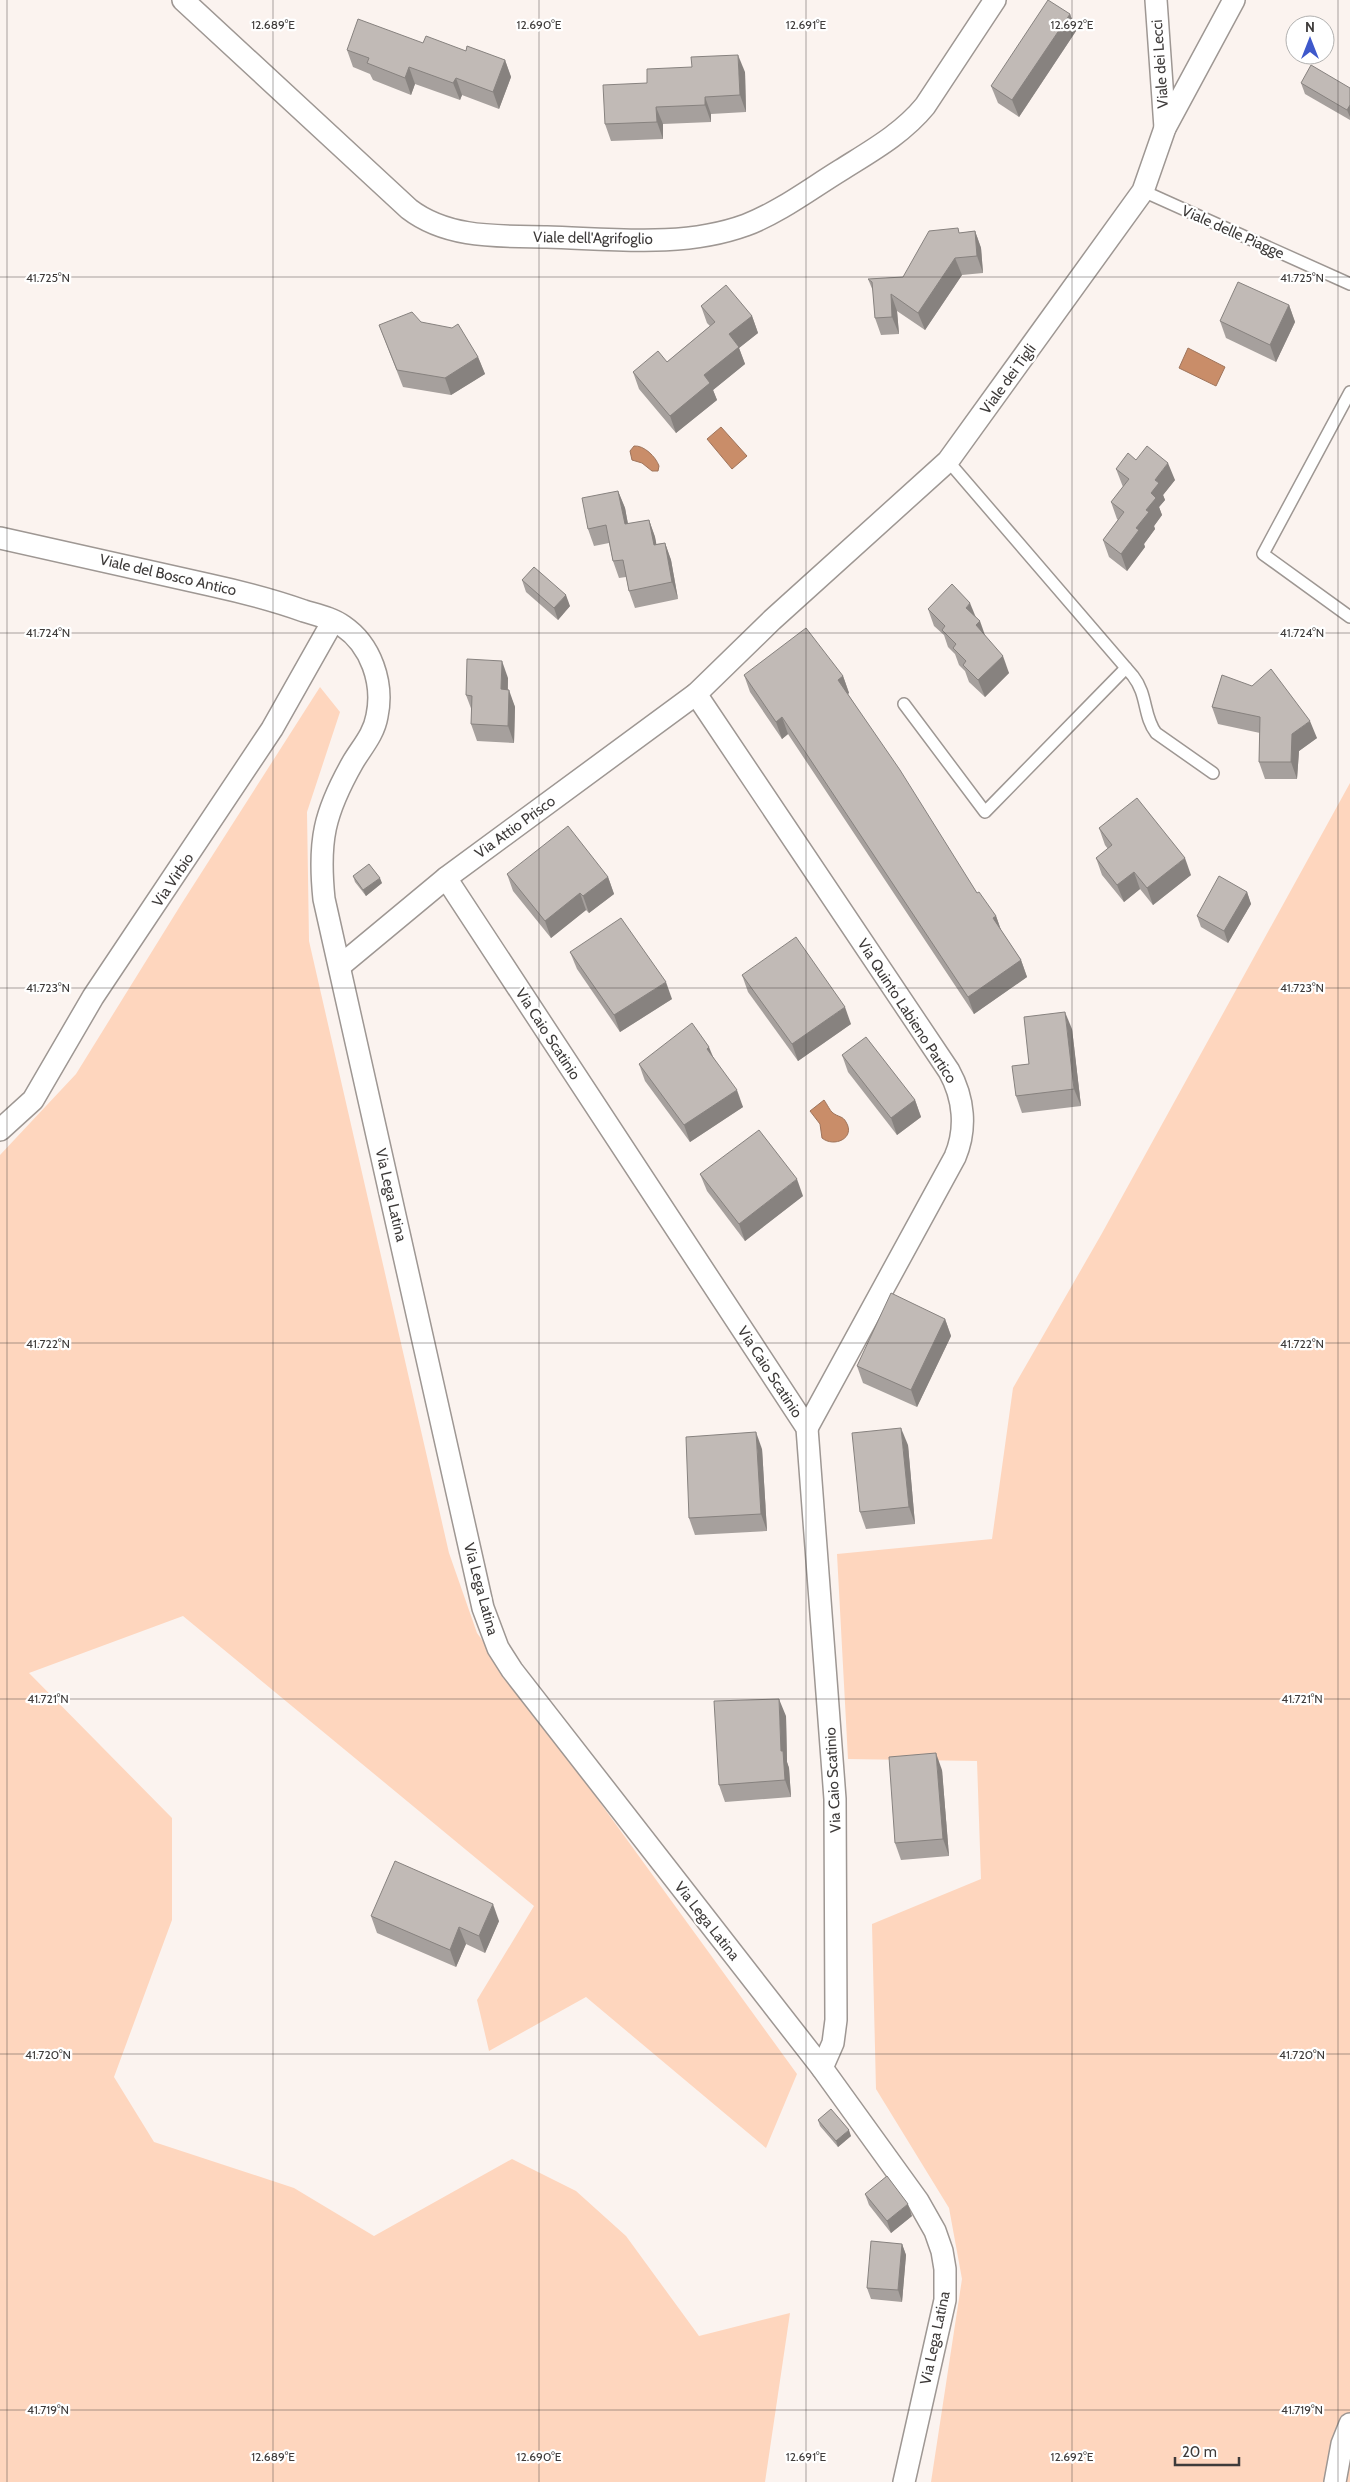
<svg xmlns="http://www.w3.org/2000/svg" width="1350" height="2482" viewBox="0 0 1350 2482" font-family="Cabin,sans-serif">
	<style>
		.green { fill: #fed6be }
		.water { fill: #c98d69; stroke: #9f745b }
		.lines { fill: none; stroke-linecap: round; stroke-linejoin: round }
		.service-casing { stroke: #9e9793; stroke-width: 14 }
		.minor-casing { stroke: #9e9793; stroke-width: 24 }
		.service { stroke: #fff; stroke-width: 11 }
		.minor { stroke: #fff; stroke-width: 21 }
		.wall { fill: #a6a09d }
		.shaded-wall { fill: #87827f }
		.building { fill: #c1bab6; stroke: #87827f }
		.ticks { fill: none; stroke: #3e3b3a; stroke-width: 1; stroke-opacity: 0.45 }
		.labels { text-anchor: middle; dominant-baseline: central; stroke-width: 4.5; stroke-linejoin: round; paint-order: stroke }
		.street-label { font-size: 15px; fill: #3e3b3a; stroke: #fff }
		.ticks-label { font-size: 12px; text-anchor: middle; fill: #3e3b3a; stroke: #fff; stroke-width: 4.5; stroke-linejoin: round; paint-order: stroke }
	</style>
	<rect width="100%" height="100%" fill="#fbf3ef"/>
	<g class="green">
		<path d="M320,687L340,712L307,812L309,941L449,1553L477,1633L797,2074L766,2148L586,1997L489,2051L477,2000L534,1906L183,1616L29,1673L172,1818V1920L114,2077L154,2142L294,2188L374,2236L512,2159L576,2191L626,2236L699,2336L790,2313L765,2482H0V1155L76,1074L182,903Z"/>
		<path d="M1350,783V2482H931L962,2279L949,2208L876,2089L872,1924L981,1879L977,1761L848,1759L837,1554L992,1539L1013,1388L1101,1235Z"/>
	</g>
	<g class="water">
		<path d="M1188,348L1225,367L1216,386L1179,368Z"/>
		<path d="M721,427L747,456L732,469L707,439Z"/>
		<path d="M634,446C644,445 656,457 659,466L658,471H652L642,463L632,460L630,451Z"/>
		<path d="M824,1100C827,1104 830,1111 833,1113C838,1117 843,1116 846,1122C856,1138 834,1148 822,1138L820,1124L810,1111Z"/>
	</g>
	<g class="lines">
		<defs>
			<g id="service">
				<path d="M1143,191L1350,284"/>
				<path d="M1350,392L1263,554L1350,617"/>
				<path d="M948,461L1133,676C1148,695 1143,716 1156,733L1213,773"/>
				<path d="M904,704L985,812L1126,668"/>
			</g>
			<g id="minor">
				<path d="M183,0L409,209C448,239 500,236 547,237C613,239 683,248 746,225C780,212 810,189 841,170C871,151 902,134 925,106L995,0"/>
				<path d="M1156,0L1165,128"/>
				<path d="M0,538C70,553 140,569 210,585C242,592 273,600 304,611C317,615 332,618 343,626C371,645 384,683 377,716C374,734 362,747 353,762C324,813 318,841 324,899L483,1608L498,1648L512,1670L822,2068L918,2201L935,2231L942,2251L945,2269V2300L904,2482"/>
				<path d="M696,694L949,1071C964,1098 967,1129 955,1157L807,1428"/>
				<path d="M446,878L807,1428L835,1799L836,2020L833,2043L822,2068"/>
				<path d="M340,966L446,878L696,694L772,620L948,461L1143,191L1165,128L1234,0"/>
				<path d="M0,1130L33,1100L93,997L272,729L333,621"/>
				<path d="M1335,2482L1342,2444L1350,2424"/>
			</g>
		</defs>
		<use href="#service" class="service-casing"/>
		<use href="#minor" class="minor-casing"/>
		<use href="#service" class="service"/>
		<use href="#minor" class="minor"/>
	</g>
	<g class="wall">
		<path d="M1070,14L1076,31L1019,117L998,103L991,86Z"/>
		<path d="M423,43L466,51L505,60L511,77L499,109L462,95L460,100L415,84L411,95L373,80L370,74L353,67L347,50Z"/>
		<path d="M745,72L746,112L711,114V122L663,124V139L611,141L605,124L647,83Z"/>
		<path d="M1301,83L1350,88V120L1305,94Z"/>
		<path d="M975,231L981,248L983,273L962,275L925,330L897,311L899,334L881,335L875,318L873,291L868,279L903,277L960,233Z"/>
		<path d="M1289,305L1295,322L1276,362L1226,338L1220,321Z"/>
		<path d="M701,306L752,316L758,333L739,348L745,364L713,390L717,400L676,433L639,389L633,372L667,362L710,326L707,323Z"/>
		<path d="M421,322L478,357L485,374L451,395L403,387L379,325Z"/>
		<path d="M1136,460L1175,480L1163,495L1165,500L1159,507L1162,515L1154,526L1155,529L1144,544L1145,547L1127,571L1109,557L1103,540L1118,520L1117,519L1111,502L1123,487L1116,469Z"/>
		<path d="M618,491L625,508L628,524L649,520L655,537L656,544L665,543L671,560L678,599L635,608L629,591L626,577L619,578L613,561L609,543L594,546L588,529Z"/>
		<path d="M522,580L570,606L558,620L526,592Z"/>
		<path d="M928,609L975,617L985,636L1009,673L985,697L969,682L965,671L959,665L955,654L948,647L944,635L934,626Z"/>
		<path d="M744,675L843,676L849,693L848,694L977,893L996,916L1001,930L1021,960L1027,977L974,1014L788,734L782,739L750,692Z"/>
		<path d="M1222,675L1317,738L1299,751L1297,779H1265L1259,762L1260,733L1218,724L1212,707Z"/>
		<path d="M508,678V690L515,707L514,743L477,741L471,724L472,711L466,695Z"/>
		<path d="M1099,828L1191,875L1153,905L1140,889L1124,902L1102,875L1096,858L1108,849L1105,845Z"/>
		<path d="M507,874L608,877L614,894L589,913L586,910L551,938L513,891Z"/>
		<path d="M353,876L382,883L366,896L355,882Z"/>
		<path d="M1247,892L1251,904L1228,943L1201,927L1197,916Z"/>
		<path d="M570,952L672,999L620,1032L577,969Z"/>
		<path d="M742,975L851,1024L798,1061L748,992Z"/>
		<path d="M1072,1029L1081,1106L1022,1113L1016,1096L1029,1064Z"/>
		<path d="M842,1055L915,1100L921,1117L897,1135L848,1072Z"/>
		<path d="M713,1057L743,1107L690,1142L645,1081L639,1064Z"/>
		<path d="M700,1174L803,1196L745,1241L707,1191Z"/>
		<path d="M945,1319L951,1336L917,1407L863,1383L857,1366Z"/>
		<path d="M908,1445L915,1524L866,1529L860,1512Z"/>
		<path d="M762,1449L767,1531L695,1535L689,1518Z"/>
		<path d="M786,1716L787,1762L789,1768L791,1797L725,1802L719,1785Z"/>
		<path d="M942,1770L949,1856L901,1860L895,1843Z"/>
		<path d="M371,1916L499,1921L485,1953L466,1944L456,1967L377,1933Z"/>
		<path d="M818,2120L851,2136L838,2147L820,2126Z"/>
		<path d="M865,2194L912,2216L891,2233L869,2205Z"/>
		<path d="M902,2244L906,2255L902,2302L871,2299L867,2288Z"/>
	</g>
	<g class="shaded-wall">
		<path d="M1070,14L1076,31L1019,117L1012,100Z"/>
		<path d="M738,55L745,72L746,112L740,95Z"/>
		<path d="M505,60L511,77L499,109L493,92Z"/>
		<path d="M409,67L415,84L411,95L405,78Z"/>
		<path d="M456,78L462,95L460,100L453,83Z"/>
		<path d="M705,97L711,114V122L705,105Z"/>
		<path d="M1350,105V117L1347,110Z"/>
		<path d="M656,107L663,124V139L657,122Z"/>
		<path d="M975,231L981,248L983,273L977,256Z"/>
		<path d="M955,258L962,275L925,330L918,313Z"/>
		<path d="M891,294L897,311L899,334L892,317Z"/>
		<path d="M1289,305L1295,322L1276,362L1270,345Z"/>
		<path d="M752,316L758,333L739,348L745,364L713,390L717,400L676,433L670,416L704,375L729,334Z"/>
		<path d="M478,357L485,374L451,395L445,378Z"/>
		<path d="M1168,463L1175,480L1163,495L1165,500L1159,507L1162,515L1154,526L1155,529L1144,544L1145,547L1127,571L1121,554L1146,510L1155,480Z"/>
		<path d="M618,491L625,508L631,541L625,524Z"/>
		<path d="M649,520L655,537L660,562L654,545Z"/>
		<path d="M665,543L671,560L678,599L672,582Z"/>
		<path d="M566,595L570,606L558,620L554,608Z"/>
		<path d="M970,603L977,620L966,608Z"/>
		<path d="M980,621L986,638L976,625Z"/>
		<path d="M1003,656L1009,673L985,697L978,680Z"/>
		<path d="M502,661L508,678L507,706L501,689Z"/>
		<path d="M843,676L849,693L844,697L838,680Z"/>
		<path d="M509,690L515,707L514,743L508,726Z"/>
		<path d="M782,717L788,734L782,739L776,722Z"/>
		<path d="M1310,721L1317,738L1299,751L1297,779L1291,762L1292,734Z"/>
		<path d="M1185,858L1191,875L1153,905L1147,888Z"/>
		<path d="M1134,872L1140,889L1124,902L1117,885Z"/>
		<path d="M608,877L614,894L589,913L583,896Z"/>
		<path d="M380,878L382,883L366,896L363,890Z"/>
		<path d="M1247,892L1251,904L1228,943L1224,931Z"/>
		<path d="M580,893L586,910L551,938L545,921Z"/>
		<path d="M996,916L1002,933L993,918Z"/>
		<path d="M1021,960L1027,977L974,1014L968,997Z"/>
		<path d="M666,982L672,999L620,1032L614,1015Z"/>
		<path d="M845,1007L851,1024L798,1061L792,1044Z"/>
		<path d="M1065,1012L1072,1029L1081,1106L1074,1089Z"/>
		<path d="M709,1047L716,1064L707,1049Z"/>
		<path d="M737,1090L743,1107L690,1142L684,1125Z"/>
		<path d="M915,1100L921,1117L897,1135L891,1118Z"/>
		<path d="M797,1179L803,1196L745,1241L739,1224Z"/>
		<path d="M945,1319L951,1336L917,1407L911,1390Z"/>
		<path d="M901,1428L908,1445L915,1524L909,1507Z"/>
		<path d="M756,1432L762,1449L767,1531L761,1514Z"/>
		<path d="M779,1699L786,1716L787,1762L789,1768L791,1797L785,1780L781,1751Z"/>
		<path d="M936,1753L942,1770L949,1856L943,1839Z"/>
		<path d="M493,1904L499,1921L485,1953L479,1936Z"/>
		<path d="M459,1927L466,1944L456,1967L450,1950Z"/>
		<path d="M849,2130L851,2136L838,2147L836,2141Z"/>
		<path d="M908,2204L912,2216L891,2233L887,2221Z"/>
		<path d="M902,2244L906,2255L902,2302L898,2290Z"/>
	</g>
	<g class="building">
		<path d="M1048,0L1070,14L1012,100L991,86Z"/>
		<path d="M358,19L423,43L426,36L466,51L467,46L505,60L493,92L456,78L453,83L409,67L405,78L367,63L369,58L347,50Z"/>
		<path d="M738,55L740,95L705,97V105L656,107L657,122L605,124L603,85L647,83V69L692,67L691,57Z"/>
		<path d="M1311,65L1350,88V105L1347,110L1301,83Z"/>
		<path d="M958,228L959,233L975,231L977,256L955,258L918,313L891,294L892,317L875,318L872,282L868,279L903,277L929,231Z"/>
		<path d="M1238,282L1289,305L1270,345L1220,321Z"/>
		<path d="M726,285L752,316L729,334L739,347L704,375L710,383L670,416L633,372L658,351L667,362L715,322L701,306Z"/>
		<path d="M412,312L421,322L452,328L458,324L478,357L445,378L397,370L379,325Z"/>
		<path d="M1147,446L1168,463L1155,480L1159,483L1151,493L1156,498L1146,510L1149,512L1136,528L1139,530L1121,554L1103,540L1124,512L1111,502L1129,479L1116,469L1128,453L1136,460Z"/>
		<path d="M618,491L625,524L649,520L654,545L665,543L672,582L629,591L623,560L613,561L606,525L588,529L582,498Z"/>
		<path d="M534,567L566,595L554,608L522,580Z"/>
		<path d="M952,584L970,603L966,608L980,621L976,625L1003,656L978,680L963,665L966,661L953,648L956,644L942,630L945,626L928,609Z"/>
		<path d="M806,628L843,676L838,680L900,770L977,893L979,892L996,916L993,918L1021,960L968,997L782,717L776,722L744,675Z"/>
		<path d="M467,659L502,661L501,689L509,690L508,726L471,724L472,696L466,695Z"/>
		<path d="M1271,669L1310,721L1292,734L1291,762H1259L1260,717L1212,707L1222,675L1252,686Z"/>
		<path d="M1137,798L1185,858L1147,888L1134,872L1117,885L1096,858L1112,845L1099,828Z"/>
		<path d="M568,826L608,877L583,896L580,893L545,921L507,874Z"/>
		<path d="M369,864L380,878L363,890L353,876Z"/>
		<path d="M1219,876L1247,892L1224,931L1197,916Z"/>
		<path d="M621,918L666,982L614,1015L570,952Z"/>
		<path d="M796,937L845,1007L792,1044L742,975Z"/>
		<path d="M1065,1012L1074,1089L1016,1096L1012,1066L1029,1064L1024,1017Z"/>
		<path d="M692,1023L709,1047L707,1049L737,1090L684,1125L639,1064Z"/>
		<path d="M866,1037L915,1100L891,1118L842,1055Z"/>
		<path d="M759,1130L797,1179L739,1224L700,1174Z"/>
		<path d="M891,1293L945,1319L911,1390L857,1366Z"/>
		<path d="M901,1428L909,1507L860,1512L852,1433Z"/>
		<path d="M756,1432L761,1514L689,1518L686,1437Z"/>
		<path d="M779,1699L781,1751H783L785,1780L719,1785L714,1701Z"/>
		<path d="M936,1753L943,1839L895,1843L889,1757Z"/>
		<path d="M395,1861L493,1904L479,1936L459,1927L450,1950L371,1916Z"/>
		<path d="M831,2109L849,2130L836,2141L818,2120Z"/>
		<path d="M887,2176L908,2204L887,2221L865,2194Z"/>
		<path d="M871,2241L902,2244L898,2290L867,2288Z"/>
	</g>
	<path class="ticks" d="M7,0V2482M273,0V2482M539,0V2482M806,0V2482M1072,0V2482M1338,0V2482M0,277H1350M0,633H1350M0,988H1350M0,1343H1350M0,1699H1350M0,2054H1350M0,2410H1350"/>
	<g class="labels">
		<g class="street-label">
			<text transform="translate(1160 64) rotate(-94)">Viale dei Lecci</text>
			<text transform="translate(1233 232) rotate(24)">Viale delle Piagge</text>
			<text transform="translate(593 238) rotate(1)">Viale dell'Agrifoglio</text>
			<text transform="translate(1008 379) rotate(-54)">Viale dei Tigli</text>
			<text transform="translate(168 575) rotate(13)">Viale del Bosco Antico</text>
			<text transform="translate(515 827) rotate(-36)">Via Attio Prisco</text>
			<text transform="translate(173 880) rotate(-56)">Via Virbio</text>
			<text transform="translate(907 1011) rotate(57)">Via Quinto Labieno Partico</text>
			<text transform="translate(548 1034) rotate(57)">Via Caio Scatinio</text>
			<text transform="translate(391 1195) rotate(77)">Via Lega Latina</text>
			<text transform="translate(770 1372) rotate(57)">Via Caio Scatinio</text>
			<text transform="translate(481 1589) rotate(75)">Via Lega Latina</text>
			<text transform="translate(833 1780) rotate(-93)">Via Caio Scatinio</text>
			<text transform="translate(707 1921) rotate(52)">Via Lega Latina</text>
			<text transform="translate(935 2338) rotate(-78)">Via Lega Latina</text>
		</g>
	</g>
	<g class="ticks-label">
		<text x="273" y="29">12.689°E</text>
		<text x="539" y="29">12.690°E</text>
		<text x="806" y="29">12.691°E</text>
		<text x="1072" y="29">12.692°E</text>
		<text x="48" y="282">41.725°N</text>
		<text x="1302" y="282">41.725°N</text>
		<text x="48" y="637">41.724°N</text>
		<text x="1302" y="637">41.724°N</text>
		<text x="48" y="992">41.723°N</text>
		<text x="1302" y="992">41.723°N</text>
		<text x="48" y="1348">41.722°N</text>
		<text x="1302" y="1348">41.722°N</text>
		<text x="48" y="1703">41.721°N</text>
		<text x="1302" y="1703">41.721°N</text>
		<text x="48" y="2059">41.720°N</text>
		<text x="1302" y="2059">41.720°N</text>
		<text x="48" y="2414">41.719°N</text>
		<text x="1302" y="2414">41.719°N</text>
		<text x="273" y="2461">12.689°E</text>
		<text x="539" y="2461">12.690°E</text>
		<text x="806" y="2461">12.691°E</text>
		<text x="1072" y="2461">12.692°E</text>
	</g>
	<g transform="translate(1310 40)"><circle r="24" fill="#ffffff" stroke="#b2b1b0"/>
	<path d="M0-4L9 19L0 12L-9 19Z" fill="#3e58cb"/>
	<text y="-8" font-size="14" font-weight="bold" text-anchor="middle" fill="#3e3b3a">N</text>
	</g>
	<path d="M1175 2457v8h64v-8" fill="none" stroke="#3e3b3a" stroke-width="2.5"/>
	<text x="1182" y="2457" font-size="15" fill="#3e3b3a" stroke="#ffffff" stroke-width="4" paint-order="stroke">20 m</text>
</svg>
